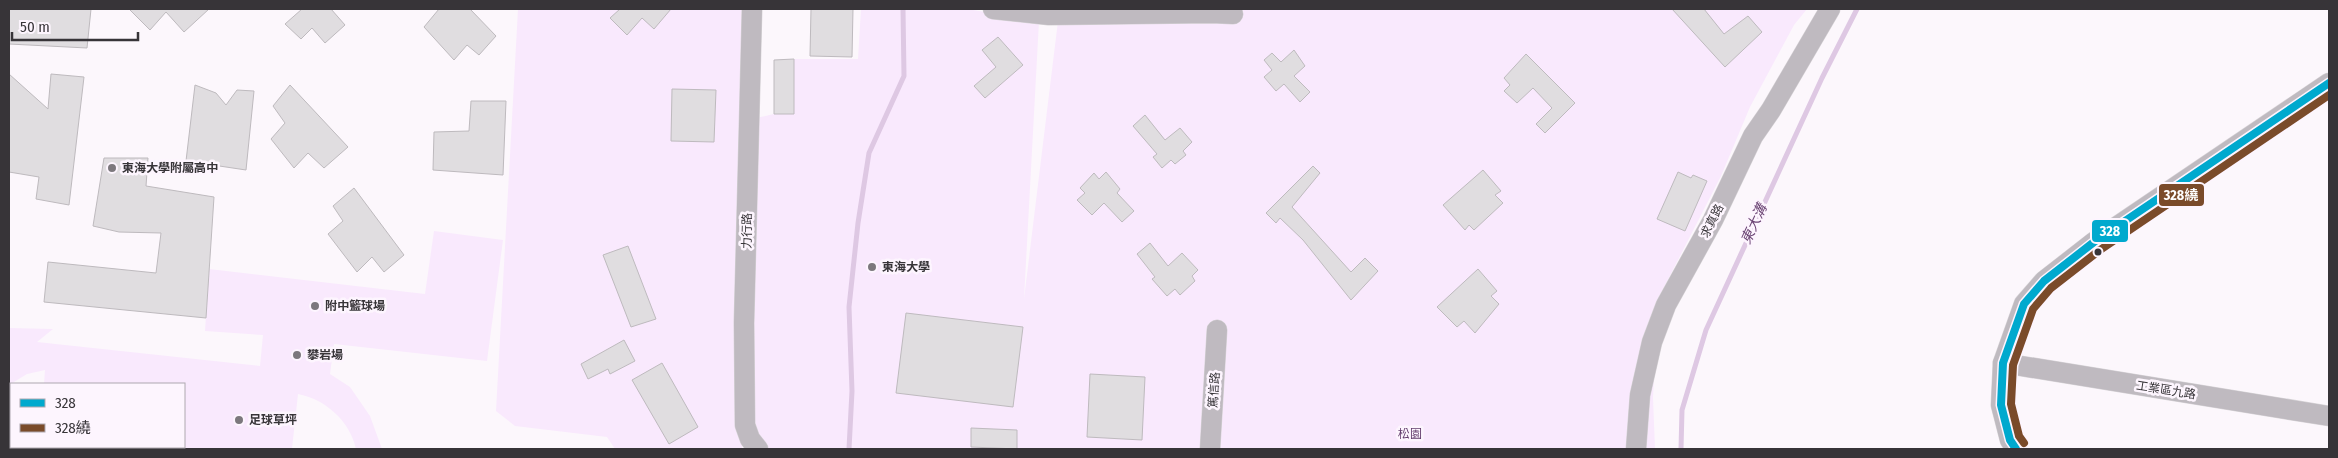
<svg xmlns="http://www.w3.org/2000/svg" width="2338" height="458" viewBox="0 0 2338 458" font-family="'Fira Sans Condensed','Noto Sans TC',sans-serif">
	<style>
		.green { fill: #f9e9fd; fill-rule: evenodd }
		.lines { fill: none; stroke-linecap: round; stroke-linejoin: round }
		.stream { stroke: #dec8e3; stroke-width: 5 }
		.building { fill: #e0dde0; stroke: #bebabe }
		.minor-casing { stroke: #d8d5d8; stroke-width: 21 }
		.minor { stroke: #bfbac0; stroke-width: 20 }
		.bus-1-casing { stroke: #fdf5fe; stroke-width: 11 }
		.bus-2-casing { stroke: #fdf5fe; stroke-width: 11 }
		.bus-1 { stroke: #00a9ce; stroke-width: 8 }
		.bus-2 { stroke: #7a4b2a; stroke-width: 8 }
		.poi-dot { fill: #7c787d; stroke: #fdf5fe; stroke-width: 2 }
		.bus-dot { fill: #373438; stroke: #fdf5fe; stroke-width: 2 }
		.labels { text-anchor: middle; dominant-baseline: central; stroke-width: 5; stroke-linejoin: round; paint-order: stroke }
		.poi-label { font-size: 12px; font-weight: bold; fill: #373438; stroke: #fdf5fe; text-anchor: start }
		.street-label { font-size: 12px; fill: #373438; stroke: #fdf5fe }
		.park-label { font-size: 12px; fill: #623c6c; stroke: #fdf5fe }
		.water-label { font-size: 14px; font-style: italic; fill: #6b4474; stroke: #fdf5fe }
		.line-badge { stroke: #fdf5fe; stroke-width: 2 }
		.badge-label { font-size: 14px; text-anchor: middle; font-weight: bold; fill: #fff }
	</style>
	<rect width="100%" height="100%" fill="#fcf7fc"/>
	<g class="green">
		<path d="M518,9H754L747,120L774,114H794V59H858L861,9H967L1039,21L1024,299L1058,21L993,9H1807L1794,25L1750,107L1721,176L1658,299L1653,398L1655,449H765L745,415L743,370L742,449H615L607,437L515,426L496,411ZM672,89L716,90L714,142L671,141Z"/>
		<path d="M434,231L503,240L487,361L334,344L330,374L350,387L370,416L382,449H356C350,421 325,399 298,394L292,449H38L39,447H184V384H44L45,370L27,374L9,385V328L53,329L37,342L260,366L263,335L205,331L209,269L425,294Z"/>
	</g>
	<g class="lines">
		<g class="stream">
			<path d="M849,449L852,391L849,307L858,223L869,153L904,76L903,9"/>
			<path d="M1681,449L1682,410L1706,330L1822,78L1857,9"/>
		</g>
	</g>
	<g class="building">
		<path d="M9,9H91L87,48L9,44Z"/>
		<path d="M129,9H209L184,32L166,12L150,30Z"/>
		<path d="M302,9H331L345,25L325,43L312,28L301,39L285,24Z"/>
		<path d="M439,9H470L496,36L479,55L467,45L454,60L424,27Z"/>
		<path d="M620,9H671L654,29L642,18L627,35L610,18Z"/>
		<path d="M811,9H853L852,57L810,56Z"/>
		<path d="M1672,9H1704L1724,34L1748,16L1762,32L1725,67Z"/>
		<path d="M998,37L1023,65L985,98L974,86L996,67L982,50Z"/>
		<path d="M1294,50L1305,66L1294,76L1310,92L1300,102L1284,84L1276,91L1264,77L1272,70L1264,60L1272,53L1281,62Z"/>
		<path d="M1526,54L1575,103L1545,133L1536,124L1552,108L1533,88L1517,103L1504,91L1510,85L1504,78Z"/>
		<path d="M794,59V114H774V60Z"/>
		<path d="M9,74L48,109L51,74L84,77L69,205L36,199L39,177L9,172Z"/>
		<path d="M195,85L216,93L226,105L237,90L254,91L246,170L186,161Z"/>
		<path d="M290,85L348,147L324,168L308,153L294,168L271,139L285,123L273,106Z"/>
		<path d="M672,89L716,90L714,142L671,141Z"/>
		<path d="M471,101H506L503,175L433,170L434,132L469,131Z"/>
		<path d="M1145,115L1165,140L1180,128L1192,142L1183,151L1186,155L1175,164L1171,160L1162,168L1153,157L1157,154L1133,126Z"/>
		<path d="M104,158H148L146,186L214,197L206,318L44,302L48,262L156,273L161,233L119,232L93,226Z"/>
		<path d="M1313,166L1320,173L1292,207L1351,272L1365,258L1378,271L1351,300L1303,240L1280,218L1276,223L1266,213Z"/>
		<path d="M1483,170L1501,191L1495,195L1503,203L1474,230L1469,225L1465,230L1443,205Z"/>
		<path d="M1106,172L1120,189L1117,193L1134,211L1122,222L1104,203L1092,215L1077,200L1085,193L1080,188L1094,173L1099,179Z"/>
		<path d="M1678,172L1691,178L1693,175L1707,181L1685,231L1657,219Z"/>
		<path d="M354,188L404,255L384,272L372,257L357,272L328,234L343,221L333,206Z"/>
		<path d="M1150,243L1168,266L1182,253L1198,270L1192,276L1195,281L1180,295L1175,289L1167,296L1152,279L1155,277L1137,254Z"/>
		<path d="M628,246L656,319L631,327L603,255Z"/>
		<path d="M1478,269L1497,291L1491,296L1499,304L1475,333L1464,321L1457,327L1437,307Z"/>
		<path d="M906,313L1023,327L1013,407L896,393Z"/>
		<path d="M624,340L635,361L610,374L608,369L588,379L581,364Z"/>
		<path d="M662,363L698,427L669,444L632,380Z"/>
		<path d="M1090,374L1145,377L1142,440L1087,437Z"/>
		<path d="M971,428L1017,430V449L971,447Z"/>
	</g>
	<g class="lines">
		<defs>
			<g id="minor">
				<path d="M752,9L744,323L745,425L750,439L758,449"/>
				<path d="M993,9L1049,15L1212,13L1233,14"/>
				<path d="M2003,363L2329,416"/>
				<path d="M1210,449L1217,330"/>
				<path d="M1636,449L1640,395L1652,342L1666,305L1713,220L1753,136L1771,110L1830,9"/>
				<path d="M2016,449L2010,440L2001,405L2003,363L2024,304L2044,281L2094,242L2329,83"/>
			</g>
		</defs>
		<use href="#minor" class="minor-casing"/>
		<use href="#minor" class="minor"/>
		<defs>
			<path id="bus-1" d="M2016,449L2010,440L2001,405L2003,363L2024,304L2044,281L2094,242L2329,83"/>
			<path id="bus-2" d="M2024,443L2019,436L2011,404L2013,365L2033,309L2051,288L2100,250L2329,95"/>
		</defs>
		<use href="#bus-1" class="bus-1-casing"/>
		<use href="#bus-2" class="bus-2-casing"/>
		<use href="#bus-1" class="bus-1"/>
		<use href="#bus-2" class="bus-2"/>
	</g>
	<g class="poi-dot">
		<circle cx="112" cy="168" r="5"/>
		<circle cx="872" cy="267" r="5"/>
		<circle cx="315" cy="306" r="5"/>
		<circle cx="297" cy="355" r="5"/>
		<circle cx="239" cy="420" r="5"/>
	</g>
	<circle class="bus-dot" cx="2098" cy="252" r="4.5"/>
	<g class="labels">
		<g class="poi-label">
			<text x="122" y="168">東海大學附屬高中</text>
			<text x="882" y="267">東海大學</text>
			<text x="325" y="306">附中籃球場</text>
			<text x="307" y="355">攀岩場</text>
			<text x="249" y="420">足球草坪</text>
		</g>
		<g class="street-label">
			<text transform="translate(1712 221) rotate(-63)">求真路</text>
			<text transform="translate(747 231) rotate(-89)">力行路</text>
			<text transform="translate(1214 390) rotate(-86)">篤信路</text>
			<text transform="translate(2166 390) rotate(9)">工業區九路</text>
		</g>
		<g class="park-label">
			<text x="1410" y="434">松園</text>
		</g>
		<g class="water-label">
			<text transform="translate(1754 224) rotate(-65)">東大溝</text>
		</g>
	</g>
	<g class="line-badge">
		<rect x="2158" y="183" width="47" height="24" rx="5" fill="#7a4b2a"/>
		<rect x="2091" y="219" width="38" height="24" rx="5" fill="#00a9ce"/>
	</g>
	<g class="badge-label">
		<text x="2181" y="200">328繞</text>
		<text x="2110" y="236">328</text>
	</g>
	<rect width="2338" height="458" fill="none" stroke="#373438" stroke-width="20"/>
	<rect x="10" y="383" width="175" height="65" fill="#fdf5fe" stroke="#aea8af"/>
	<rect x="20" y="399" width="25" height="8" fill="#00a9ce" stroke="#aea8af"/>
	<text x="55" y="408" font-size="15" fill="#373438">328</text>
	<rect x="20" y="424" width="25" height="8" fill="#7a4b2a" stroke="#aea8af"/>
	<text x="55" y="433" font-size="15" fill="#373438">328繞</text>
	<path d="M12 32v8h126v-8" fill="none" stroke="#373438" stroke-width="2.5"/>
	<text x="20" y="32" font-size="15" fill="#373438" stroke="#fdf5fe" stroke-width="4" paint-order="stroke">50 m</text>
</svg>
